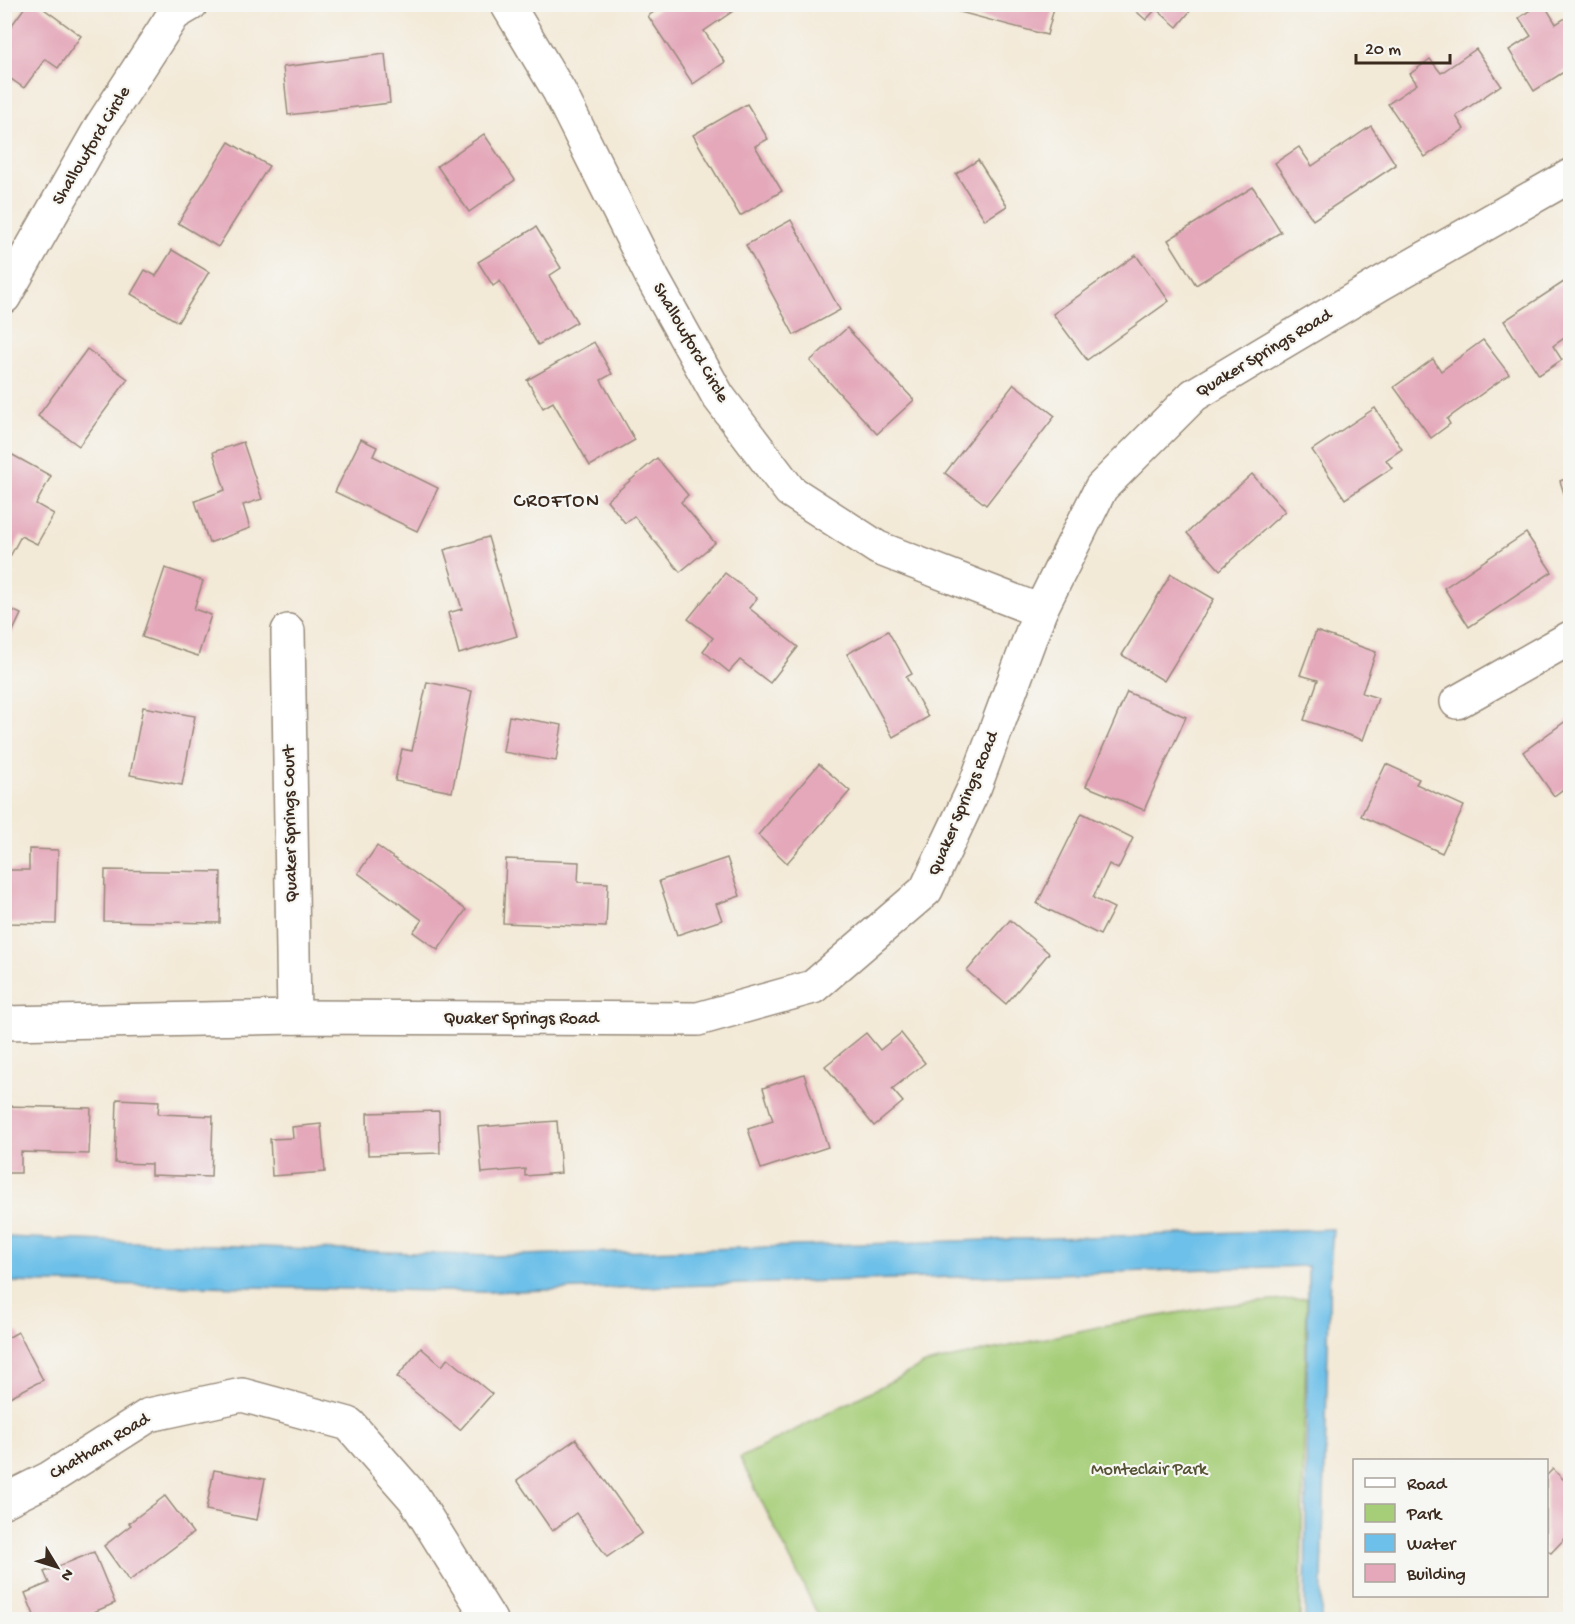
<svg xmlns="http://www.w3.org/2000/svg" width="1575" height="1624" viewBox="0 0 1575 1624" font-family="'Gochi Hand',sans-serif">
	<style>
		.green { fill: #a6ce78; stroke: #707c4b; stroke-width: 1.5 }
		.water { fill: #6dc0e9; stroke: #547584; stroke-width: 1.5 }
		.building { fill: #e4a8ba }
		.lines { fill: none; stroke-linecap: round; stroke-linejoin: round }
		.minor-casing { stroke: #978a7a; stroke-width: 36 }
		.minor { stroke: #fff; stroke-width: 33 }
		.labels { text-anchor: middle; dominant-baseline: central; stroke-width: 4.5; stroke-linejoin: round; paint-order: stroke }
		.street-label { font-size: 18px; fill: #3b2a1e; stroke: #f6f6f2 }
		.park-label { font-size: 18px; fill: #565334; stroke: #f6f6f2 }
		.neighbourhood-label { font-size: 20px; letter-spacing: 1.5px; fill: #3b2a1e; stroke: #f6f6f2 }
	</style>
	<rect width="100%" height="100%" fill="#f6f6f2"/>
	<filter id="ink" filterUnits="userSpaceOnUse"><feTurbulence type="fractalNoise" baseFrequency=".0167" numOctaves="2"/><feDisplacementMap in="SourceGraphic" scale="12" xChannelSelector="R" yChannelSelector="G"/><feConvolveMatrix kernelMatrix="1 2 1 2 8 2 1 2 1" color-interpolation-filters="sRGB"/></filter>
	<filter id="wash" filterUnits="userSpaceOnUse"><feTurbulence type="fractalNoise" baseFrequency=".008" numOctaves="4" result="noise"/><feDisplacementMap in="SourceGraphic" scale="24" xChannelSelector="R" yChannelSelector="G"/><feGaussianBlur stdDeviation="1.35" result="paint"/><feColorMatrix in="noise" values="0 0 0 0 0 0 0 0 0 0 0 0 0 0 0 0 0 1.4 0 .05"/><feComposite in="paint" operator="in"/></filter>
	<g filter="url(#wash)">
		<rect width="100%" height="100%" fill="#f3e9d7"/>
		<path class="green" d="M1307,1298L1300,1619H820L740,1458L925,1364L1112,1324L1217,1306Z"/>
		<path class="water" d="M1333,1229L1330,1266L1321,1620L1305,1619L1308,1266L484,1292L4,1282L5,1237L490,1256Z"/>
		<g id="blocks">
			<g class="building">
				<path d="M27,4H37L81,36L58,68L45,59L24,88L4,74V36Z"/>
				<path d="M666,4H738L739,7L704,31L725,62L693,84L648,16Z"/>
				<path d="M937,4H1055L1047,35L937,6Z"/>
				<path d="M1128,4H1196L1177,27L1156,9L1146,20Z"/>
				<path d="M1539,4H1544L1556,24L1570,15V68L1534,91L1509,50L1531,36L1519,18Z"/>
				<path d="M1476,49L1501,85L1456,116L1464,129L1425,157L1388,104L1417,84L1410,74L1430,59L1441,73Z"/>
				<path d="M385,54L390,103L288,115L283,67Z"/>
				<path d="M747,104L768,139L755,146L782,191L740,216L693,135Z"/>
				<path d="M1371,126L1396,165L1313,220L1275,163L1299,147L1312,166Z"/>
				<path d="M484,134L515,180L469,212L437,166Z"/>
				<path d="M229,142L269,166L218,247L178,223Z"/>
				<path d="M978,160L1007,206L985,220L956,174Z"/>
				<path d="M1253,187L1281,232L1196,285L1168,240Z"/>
				<path d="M791,220L840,310L794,335L746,245Z"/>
				<path d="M536,227L561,268L549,276L577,322L538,345L500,281L493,286L478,262Z"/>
				<path d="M172,250L209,272L178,322L131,294L145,270L156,276Z"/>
				<path d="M1136,255L1169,301L1087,360L1053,314Z"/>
				<path d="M1570,278V334L1553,346L1562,360L1539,375L1504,321Z"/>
				<path d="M847,328L914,400L877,434L810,361Z"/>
				<path d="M1483,340L1509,374L1447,419L1450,424L1431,438L1394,387L1433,359L1441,371Z"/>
				<path d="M594,342L612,374L601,380L635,440L590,466L553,402L543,408L527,380Z"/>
				<path d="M87,349L128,379L79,446L38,416Z"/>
				<path d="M1014,384L1055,416L986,505L945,473Z"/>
				<path d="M1375,408L1402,449L1386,460L1392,468L1345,499L1312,450Z"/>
				<path d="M361,439L377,447L373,456L438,488L417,531L335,492Z"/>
				<path d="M243,442L262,499L243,505L250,528L209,543L195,501L225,490L213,452Z"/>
				<path d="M9,453L51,476L36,504L54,514L37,544L21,536L7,562L4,561V460Z"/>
				<path d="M657,458L688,495L681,502L715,543L680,572L634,516L625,523L607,500Z"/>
				<path d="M1252,474L1285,511L1220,570L1187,533Z"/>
				<path d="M1570,477V512L1560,481Z"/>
				<path d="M1526,533L1552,572L1469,627L1444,588Z"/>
				<path d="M488,537L517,636L459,654L448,613L462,609L444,550Z"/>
				<path d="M165,568L203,581L194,609L211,615L198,656L142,637Z"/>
				<path d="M725,573L757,598L749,608L798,647L770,683L740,660L729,672L703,651L713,638L688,619Z"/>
				<path d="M1171,574L1214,599L1164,681L1122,655Z"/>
				<path d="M4,606L21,614L4,650Z"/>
				<path d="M888,631L912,674L906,677L928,717L893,737L847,654Z"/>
				<path d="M1316,631L1376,652L1362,693L1378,698L1363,740L1304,720L1318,680L1300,675Z"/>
				<path d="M427,682L472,691L452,792L395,781L402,749L412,751Z"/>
				<path d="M1127,692L1186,717L1144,810L1086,786Z"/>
				<path d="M143,707L195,716L182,785L130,775Z"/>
				<path d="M509,716L562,725L556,761L503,752Z"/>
				<path d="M1570,718V784L1554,796L1523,752Z"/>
				<path d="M819,764L850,791L787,863L758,835Z"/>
				<path d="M1386,764L1419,779L1416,784L1464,806L1442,853L1361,816Z"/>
				<path d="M1082,813L1133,838L1118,869L1109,864L1093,898L1114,908L1100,935L1037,904Z"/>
				<path d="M377,846L466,910L438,950L413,932L422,920L358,873Z"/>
				<path d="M29,849L58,850L56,924L4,923V870H29Z"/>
				<path d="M727,858L740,896L716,904L722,920L677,935L659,881Z"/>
				<path d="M506,859L579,862L578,882L608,883L606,927L503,923Z"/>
				<path d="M105,870L221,872L220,923L104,921Z"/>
				<path d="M1010,920L1049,953L1006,1004L967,971Z"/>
				<path d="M866,1033L880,1050L901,1033L925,1063L892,1089L903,1102L874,1126L825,1066Z"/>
				<path d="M804,1074L828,1147L761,1169L748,1129L773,1121L763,1088Z"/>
				<path d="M117,1099L159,1101L158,1114L213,1116L211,1177L151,1175V1164L115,1163Z"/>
				<path d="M4,1106L91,1108L89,1154L21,1152V1173H4Z"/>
				<path d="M439,1111L440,1153L368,1155L367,1113Z"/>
				<path d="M557,1121L561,1173L525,1176V1169L482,1173L478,1127Z"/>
				<path d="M321,1124L325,1172L272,1176L270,1139L293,1138L292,1127Z"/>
				<path d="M18,1332L43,1380L4,1400V1340Z"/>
				<path d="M421,1348L442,1366L448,1358L492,1394L460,1430L397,1377Z"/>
				<path d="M576,1439L642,1533L607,1557L576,1513L552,1531L517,1480Z"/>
				<path d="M1553,1469L1570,1486V1533L1551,1553L1546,1549V1476Z"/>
				<path d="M214,1470L265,1479L257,1520L206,1510Z"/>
				<path d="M165,1496L193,1533L129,1581L104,1546L131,1525L129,1523Z"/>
				<path d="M94,1552L115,1603L75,1620H36L25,1593L49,1583L44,1572Z"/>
			</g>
		</g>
	</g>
	<g filter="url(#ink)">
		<use href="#blocks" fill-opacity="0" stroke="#978a7a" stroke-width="1.5"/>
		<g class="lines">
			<defs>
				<g id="minor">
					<path d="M507,4L559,91L653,279L718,396L790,491L878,548L1040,611"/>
					<path d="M4,297L102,125L174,14L191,4"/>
					<path d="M288,631L294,1017"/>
					<path d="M1457,702L1570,638"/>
					<path d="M4,1023L294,1017L698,1019L813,987L926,890L975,786L1040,611L1101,488L1194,395L1380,284L1570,176"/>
					<path d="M4,1501L50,1478L149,1415L242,1395L349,1424L414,1498L490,1620"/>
				</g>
			</defs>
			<use href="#minor" class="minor-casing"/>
			<use href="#minor" class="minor"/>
		</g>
	</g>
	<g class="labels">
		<g class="street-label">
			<text transform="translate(92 146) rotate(-59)">Shallowford Circle</text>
			<text transform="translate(690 343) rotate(60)">Shallowford Circle</text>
			<text transform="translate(1264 354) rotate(-31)">Quaker Springs Road</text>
			<text transform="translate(964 804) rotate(-67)">Quaker Springs Road</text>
			<text transform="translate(291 824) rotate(-91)">Quaker Springs Court</text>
			<text x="521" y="1019">Quaker Springs Road</text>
			<text transform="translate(100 1447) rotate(-31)">Chatham Road</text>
		</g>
		<g class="park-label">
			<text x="1149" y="1470">Monteclair Park</text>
		</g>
		<g class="neighbourhood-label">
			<text x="557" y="502">CROFTON</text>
		</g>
	</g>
	<rect width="1575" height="1624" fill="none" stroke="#f6f6f2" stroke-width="24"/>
	<rect x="1353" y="1459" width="195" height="138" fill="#f6f6f2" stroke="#aba49d" stroke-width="1.5"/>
	<rect x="1365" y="1478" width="30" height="9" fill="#ffffff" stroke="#aba49d" stroke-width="1.5"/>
	<text x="1407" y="1489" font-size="18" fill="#3b2a1e">Road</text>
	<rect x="1365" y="1504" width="30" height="18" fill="#a6ce78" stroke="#aba49d" stroke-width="1.5"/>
	<text x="1407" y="1519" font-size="18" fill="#3b2a1e">Park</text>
	<rect x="1365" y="1534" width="30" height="18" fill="#6dc0e9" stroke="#aba49d" stroke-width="1.5"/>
	<text x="1407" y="1549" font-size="18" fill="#3b2a1e">Water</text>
	<rect x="1365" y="1564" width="30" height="18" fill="#e4a8ba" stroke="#aba49d" stroke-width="1.5"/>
	<text x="1407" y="1579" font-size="18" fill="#3b2a1e">Building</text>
	<g transform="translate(57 1567) rotate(128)" stroke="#f6f6f2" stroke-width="4.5" paint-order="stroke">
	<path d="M0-4.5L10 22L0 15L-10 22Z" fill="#3b2a1e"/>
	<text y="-9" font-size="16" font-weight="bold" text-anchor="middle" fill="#3b2a1e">N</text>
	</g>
	<path d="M1356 54v9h94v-9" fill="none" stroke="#3b2a1e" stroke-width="3"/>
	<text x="1365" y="54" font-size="18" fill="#3b2a1e" stroke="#f6f6f2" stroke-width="4.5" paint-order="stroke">20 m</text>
</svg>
